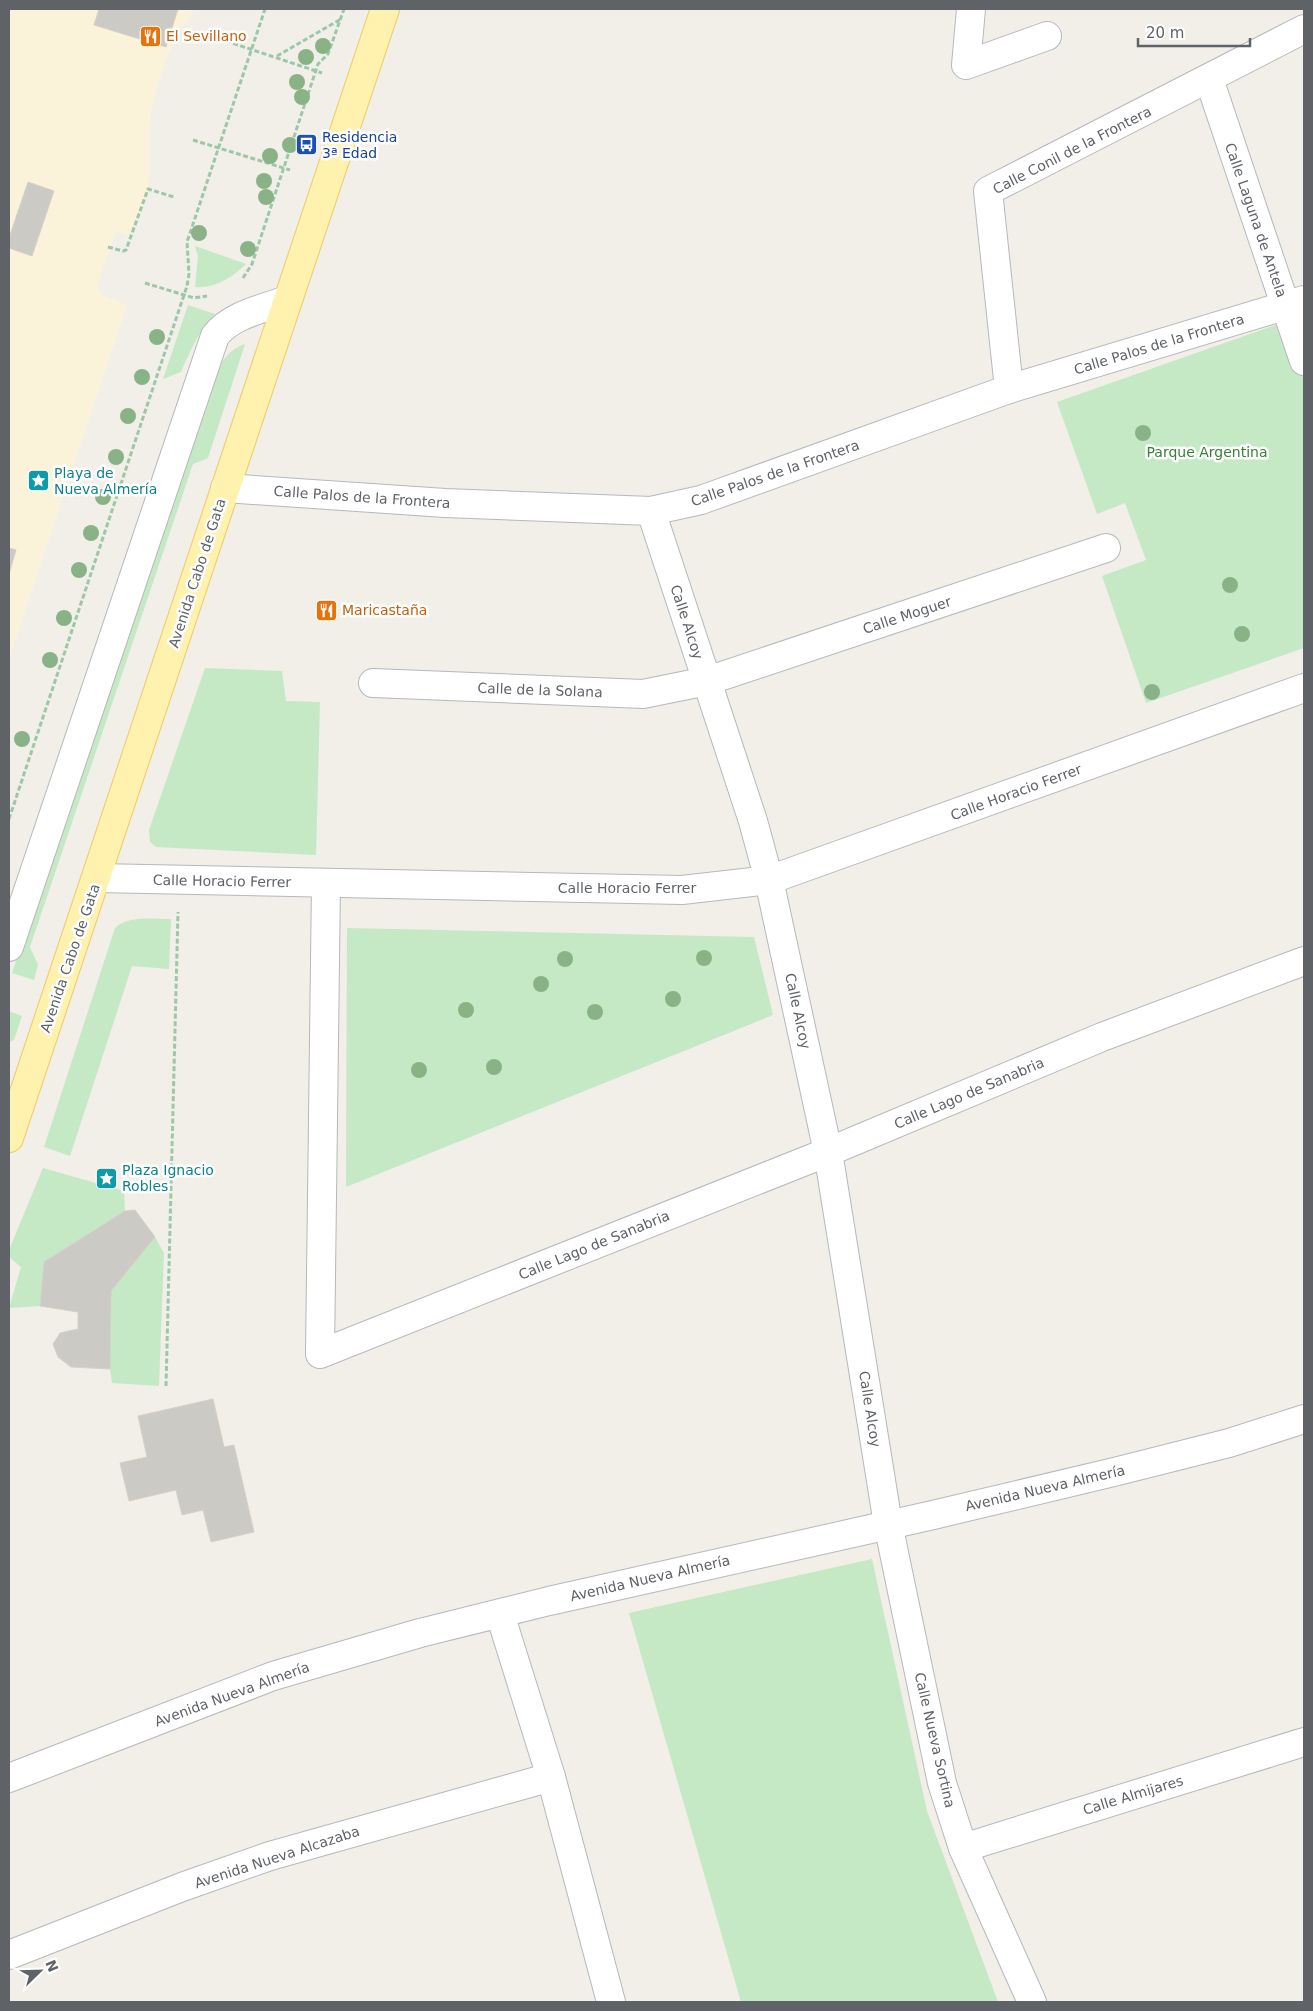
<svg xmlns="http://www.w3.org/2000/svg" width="1313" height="2011" viewBox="0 0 1313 2011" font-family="'DejaVu Sans',sans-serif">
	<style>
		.green { fill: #c5e8c5 }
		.sand { fill: #fbf3d9 }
		.building { fill: #cccac5; stroke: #d6d1c6 }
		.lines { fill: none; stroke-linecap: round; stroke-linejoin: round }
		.minor-casing { stroke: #b5b8bc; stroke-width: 30 }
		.major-casing { stroke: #f2c960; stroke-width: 30 }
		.path { stroke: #9cc7a9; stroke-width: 3; stroke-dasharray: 5 2.5; stroke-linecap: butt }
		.minor { stroke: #fff; stroke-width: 28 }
		.major { stroke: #fff2af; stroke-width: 28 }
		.tree { fill: #89b387 }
		.labels { text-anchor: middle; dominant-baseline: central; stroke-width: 5; stroke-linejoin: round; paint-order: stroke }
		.food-label { font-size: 14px; fill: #c56008; stroke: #fff; text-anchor: start }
		.transit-label { font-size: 14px; fill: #164399; stroke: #fff; text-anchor: start }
		.street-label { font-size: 14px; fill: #5f6368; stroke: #fff }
		.park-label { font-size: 14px; fill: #348238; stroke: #fff }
		.culture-label { font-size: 14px; fill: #0d838f; stroke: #fff; text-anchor: start }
	</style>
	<rect width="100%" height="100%" fill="#f1efe8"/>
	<g class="green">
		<path d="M195,246L246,264C233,277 214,289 195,287L198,256Z"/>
		<path d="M188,305L215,314C199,331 190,351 181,372L163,379Z"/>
		<path d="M1304,315V648L1146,703L1102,576L1146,560L1125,503L1097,514L1057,402Z"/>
		<path d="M245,344L208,458L193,464L30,947L38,965L34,980L12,973L213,378C221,362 227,351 245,344Z"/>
		<path d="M205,668L282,671L286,701L320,702L316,855L156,847L150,842L149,830Z"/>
		<path d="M171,919L169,969L132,966L70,1156L44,1147L115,928C128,915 153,919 171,919Z"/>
		<path d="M347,928L754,937L773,1015L346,1187Z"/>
		<path d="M9,1011L22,1016L14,1040L9,1042Z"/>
		<path d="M43,1168L124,1191L125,1211L44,1262L40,1306L9,1308L21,1267L9,1257V1250Z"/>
		<path d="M155,1237L164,1253L159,1386L112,1383L110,1369L111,1291Z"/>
		<path d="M872,1559L927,1811L998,2002H741L629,1613Z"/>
	</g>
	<path class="sand" d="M9,9H195C170,40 155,84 150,123C148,145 151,167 148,189C145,205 137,220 129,235L116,231L99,281L98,288L101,295L127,305L9,658Z"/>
	<g class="building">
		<path d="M99,9H178L166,47L94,25Z"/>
		<path d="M28,182L54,191L32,256L9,248V238Z"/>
		<path d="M9,548L16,550L9,574Z"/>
		<path d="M135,1210L155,1237L111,1291L110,1369L71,1367L58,1357L53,1344L60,1333L78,1329V1312L40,1306L44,1262L125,1211Z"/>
		<path d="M213,1399L224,1447L234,1445L254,1532L211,1542L203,1510L182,1515L176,1490L129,1501L120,1463L147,1457L138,1416Z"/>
	</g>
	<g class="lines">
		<defs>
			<g id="minor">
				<path d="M971,9L966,65L1047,36"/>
				<path d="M1209,79L1304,361"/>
				<path d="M1009,389L988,191L1304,29"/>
				<path d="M225,488L445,503L651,511L701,500L1009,389L1304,300"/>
				<path d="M651,511L753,821L769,880L828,1152L888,1524L942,1783L963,1848L1032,2002"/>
				<path d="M373,683L643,694L707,681L1106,548"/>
				<path d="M97,878L682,890L769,880L1304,688"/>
				<path d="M326,883L320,1354L828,1152L1102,1037L1304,961"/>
				<path d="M9,947L215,336C231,315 262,309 287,300"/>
				<path d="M500,1614L551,1777L611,2002"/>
				<path d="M9,1778L273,1676L420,1633L549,1601L933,1515L1114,1472L1229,1443L1304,1419"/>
				<path d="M963,1848L1304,1742"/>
				<path d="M9,1955L182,1887L270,1856L551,1777"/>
			</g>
			<path id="major" d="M9,1138L385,9"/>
		</defs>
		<use href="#minor" class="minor-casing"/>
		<use href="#major" class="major-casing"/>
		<g class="path">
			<path d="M226,41L322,73"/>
			<path d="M277,56L341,19"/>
			<path d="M193,140L290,170"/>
			<path d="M108,247L123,251L126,250L148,189L174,197"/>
			<path d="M243,278L252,264L318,64L328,54L344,9"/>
			<path d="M145,283L194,298L207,296"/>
			<path d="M9,819L187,286L189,274L187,242L265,9"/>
			<path d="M166,1386L178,912"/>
		</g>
		<use href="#minor" class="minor"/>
		<use href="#major" class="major"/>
	</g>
	<g class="tree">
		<circle cx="323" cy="46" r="8"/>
		<circle cx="306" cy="57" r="8"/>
		<circle cx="297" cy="82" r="8"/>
		<circle cx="302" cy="97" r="8"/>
		<circle cx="290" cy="145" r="8"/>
		<circle cx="270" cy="156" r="8"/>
		<circle cx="264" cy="181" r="8"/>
		<circle cx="266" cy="197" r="8"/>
		<circle cx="199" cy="233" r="8"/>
		<circle cx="248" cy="249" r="8"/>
		<circle cx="157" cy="337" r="8"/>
		<circle cx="142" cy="377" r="8"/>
		<circle cx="128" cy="416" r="8"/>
		<circle cx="1143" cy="433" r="8"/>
		<circle cx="116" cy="457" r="8"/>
		<circle cx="103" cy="497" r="8"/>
		<circle cx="91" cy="533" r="8"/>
		<circle cx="79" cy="570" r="8"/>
		<circle cx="1230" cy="585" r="8"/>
		<circle cx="64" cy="618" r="8"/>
		<circle cx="1242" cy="634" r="8"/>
		<circle cx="50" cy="660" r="8"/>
		<circle cx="1152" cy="692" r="8"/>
		<circle cx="22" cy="739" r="8"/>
		<circle cx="704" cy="958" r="8"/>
		<circle cx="565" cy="959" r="8"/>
		<circle cx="541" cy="984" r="8"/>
		<circle cx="673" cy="999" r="8"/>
		<circle cx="466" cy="1010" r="8"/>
		<circle cx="595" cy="1012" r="8"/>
		<circle cx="494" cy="1067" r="8"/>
		<circle cx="419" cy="1070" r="8"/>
	</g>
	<defs>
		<symbol id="restaurant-square" viewBox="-11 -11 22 22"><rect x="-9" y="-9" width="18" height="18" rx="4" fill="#e8710a" stroke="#fff"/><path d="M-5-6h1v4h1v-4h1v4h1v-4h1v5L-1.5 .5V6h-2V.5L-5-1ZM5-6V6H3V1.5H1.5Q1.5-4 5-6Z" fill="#fff"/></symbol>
		<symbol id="bus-square" viewBox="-11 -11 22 22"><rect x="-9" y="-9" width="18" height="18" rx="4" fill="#1a4fb4" stroke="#fff"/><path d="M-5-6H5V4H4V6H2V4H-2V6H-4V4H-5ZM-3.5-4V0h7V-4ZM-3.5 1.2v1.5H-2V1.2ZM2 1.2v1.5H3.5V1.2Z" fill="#fff"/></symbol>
		<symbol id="sight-square" viewBox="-11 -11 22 22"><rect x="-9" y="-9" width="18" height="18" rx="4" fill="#0f9aa8" stroke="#fff"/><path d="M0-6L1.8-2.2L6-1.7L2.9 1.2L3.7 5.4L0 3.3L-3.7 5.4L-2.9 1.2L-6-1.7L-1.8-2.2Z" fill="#fff"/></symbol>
	</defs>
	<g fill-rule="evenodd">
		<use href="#restaurant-square" x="138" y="24" width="25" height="25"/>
		<use href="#bus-square" x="294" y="132" width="25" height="25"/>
		<use href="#sight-square" x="26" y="468" width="25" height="25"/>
		<use href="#restaurant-square" x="314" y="598" width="25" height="25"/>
		<use href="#sight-square" x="94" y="1166" width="25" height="25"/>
	</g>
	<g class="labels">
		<g class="food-label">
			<text x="166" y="36">El Sevillano</text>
			<text x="342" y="610">Maricastaña</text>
		</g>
		<g class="transit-label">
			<text x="322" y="137">Residencia<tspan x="322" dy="16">3ª Edad</tspan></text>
		</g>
		<g class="street-label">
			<text transform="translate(1072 150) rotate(-27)">Calle Conil de la Frontera</text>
			<text transform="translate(1256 220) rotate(71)">Calle Laguna de Antela</text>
			<text transform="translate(1159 344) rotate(-17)">Calle Palos de la Frontera</text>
			<text transform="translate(775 473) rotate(-19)">Calle Palos de la Frontera</text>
			<text transform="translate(362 497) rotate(4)">Calle Palos de la Frontera</text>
			<text transform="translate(197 573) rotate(-72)">Avenida Cabo de Gata</text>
			<text transform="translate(907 615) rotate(-18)">Calle Moguer</text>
			<text transform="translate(687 622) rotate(72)">Calle Alcoy</text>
			<text transform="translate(540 690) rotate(2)">Calle de la Solana</text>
			<text transform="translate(1016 792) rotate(-20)">Calle Horacio Ferrer</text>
			<text transform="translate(222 881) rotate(1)">Calle Horacio Ferrer</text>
			<text x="627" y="888">Calle Horacio Ferrer</text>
			<text transform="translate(70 958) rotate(-71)">Avenida Cabo de Gata</text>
			<text transform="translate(798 1011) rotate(78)">Calle Alcoy</text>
			<text transform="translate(969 1093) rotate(-23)">Calle Lago de Sanabria</text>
			<text transform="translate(594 1245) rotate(-22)">Calle Lago de Sanabria</text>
			<text transform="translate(870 1409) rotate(81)">Calle Alcoy</text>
			<text transform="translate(1045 1488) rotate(-13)">Avenida Nueva Almería</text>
			<text transform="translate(650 1578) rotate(-13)">Avenida Nueva Almería</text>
			<text transform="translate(232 1694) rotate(-20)">Avenida Nueva Almería</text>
			<text transform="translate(935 1740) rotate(77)">Calle Nueva Sortina</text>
			<text transform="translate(1133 1795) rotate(-17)">Calle Almijares</text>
			<text transform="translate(277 1857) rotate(-18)">Avenida Nueva Alcazaba</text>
		</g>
		<g class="park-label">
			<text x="1207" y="452">Parque Argentina</text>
		</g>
		<g class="culture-label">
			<text x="54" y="473">Playa de<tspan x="54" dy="16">Nueva Almería</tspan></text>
			<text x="122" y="1170">Plaza Ignacio<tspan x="122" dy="16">Robles</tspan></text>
		</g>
	</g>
	<rect width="1313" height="2011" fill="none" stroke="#5f6368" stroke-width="20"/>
	<g transform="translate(40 1971) rotate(67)" stroke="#ffffff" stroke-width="4" paint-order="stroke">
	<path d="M0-4L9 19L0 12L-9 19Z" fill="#5f6368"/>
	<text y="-8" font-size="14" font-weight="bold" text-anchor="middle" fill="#5f6368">N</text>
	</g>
	<path d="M1138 38v8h112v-8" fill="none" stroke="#5f6368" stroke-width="2.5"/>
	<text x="1146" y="38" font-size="15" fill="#5f6368" stroke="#ffffff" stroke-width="4" paint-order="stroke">20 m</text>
</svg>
